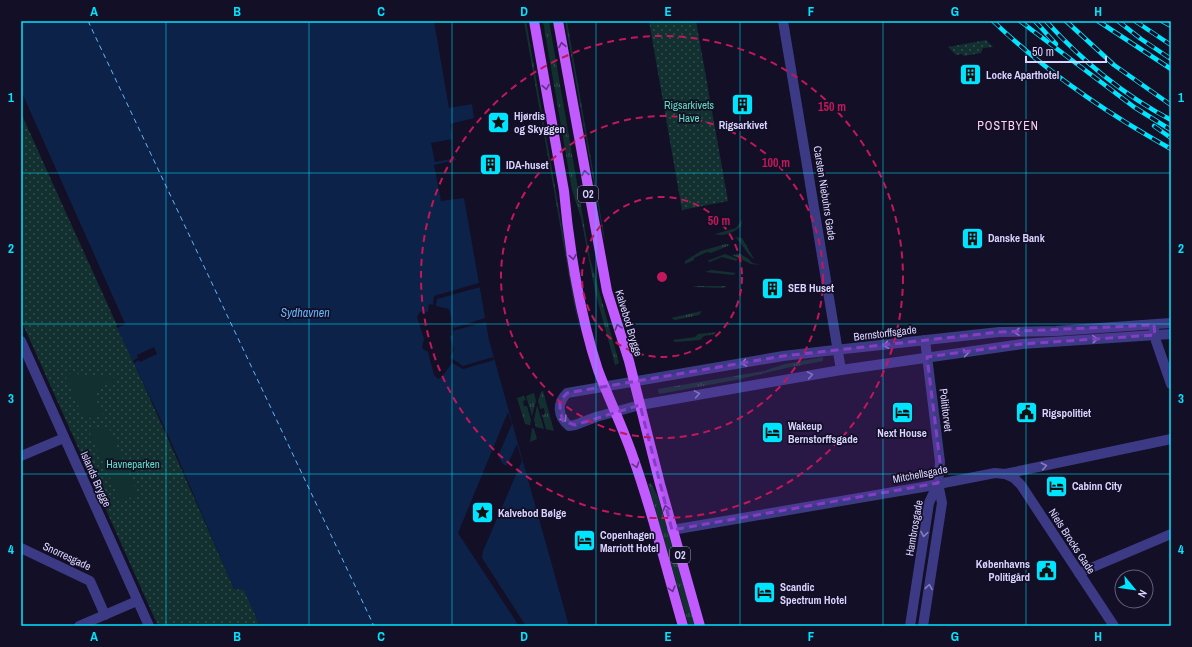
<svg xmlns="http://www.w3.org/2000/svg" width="1192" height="647" viewBox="0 0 1192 647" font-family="'Archivo Narrow',sans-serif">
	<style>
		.grass { fill: url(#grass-tufts) }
		.park { fill: url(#park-dots) }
		.pitch { fill: #12302f }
		.water { fill: #0c2248 }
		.pier { fill: #130f26 }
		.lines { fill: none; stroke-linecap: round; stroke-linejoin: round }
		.ferry { stroke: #62b6ff; stroke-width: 1; stroke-dasharray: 5 4; stroke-linecap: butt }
		.minor { stroke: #3d3a85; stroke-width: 10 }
		.major { stroke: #c25bff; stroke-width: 10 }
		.rail-casing { stroke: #00e5ff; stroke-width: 4.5 }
		.rail { stroke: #130f26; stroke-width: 3; stroke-dasharray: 9; stroke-linecap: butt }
		.oneway { stroke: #623188 }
		.oneway2 { stroke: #837fbc }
		.marked { fill: #843dc5; fill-opacity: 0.2; stroke: #843dc5; stroke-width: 3; stroke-dasharray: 8 5; stroke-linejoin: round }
		.grid { fill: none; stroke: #00e5ff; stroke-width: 1; stroke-opacity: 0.55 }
		.ring { fill: none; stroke: #c2185b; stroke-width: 2; stroke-dasharray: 7 5 }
		.labels { text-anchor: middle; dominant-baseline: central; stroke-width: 3.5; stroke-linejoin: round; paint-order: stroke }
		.shield { fill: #130f26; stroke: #9e99be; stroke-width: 1 }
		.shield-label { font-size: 10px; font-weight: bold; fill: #d9d4ff }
		.poi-label { font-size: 11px; font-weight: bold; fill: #d9d4ff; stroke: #130f26; text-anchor: start }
		.park-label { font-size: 11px; fill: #5fe0c0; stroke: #130f26 }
		.street-label { font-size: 11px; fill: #d9d4ff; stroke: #130f26 }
		.neighbourhood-label { font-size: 12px; letter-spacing: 1px; fill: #ffd6f0; stroke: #130f26 }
		.water-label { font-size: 12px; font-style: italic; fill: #62b6ff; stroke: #130f26 }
		.centre { fill: #c2185b; stroke: #130f26; stroke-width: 2 }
		.ring-label { font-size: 12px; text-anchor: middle; font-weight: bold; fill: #c2185b; stroke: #130f26; stroke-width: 3.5; stroke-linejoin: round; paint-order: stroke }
		.neatline { fill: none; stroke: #00e5ff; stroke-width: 1.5 }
		.grid-label { font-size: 13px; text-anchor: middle; font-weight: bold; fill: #00e5ff }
	</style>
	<defs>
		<pattern id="grass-tufts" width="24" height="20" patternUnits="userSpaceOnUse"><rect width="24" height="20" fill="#12302f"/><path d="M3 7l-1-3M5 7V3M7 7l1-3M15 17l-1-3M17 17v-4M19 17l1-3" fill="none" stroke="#344d4e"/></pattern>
		<pattern id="park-dots" width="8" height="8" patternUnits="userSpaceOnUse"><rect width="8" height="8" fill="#12302f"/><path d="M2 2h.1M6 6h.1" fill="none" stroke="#344d4e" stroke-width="1.8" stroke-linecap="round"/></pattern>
	</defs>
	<rect width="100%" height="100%" fill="#130f26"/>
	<g class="grass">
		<path d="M524,21H526L580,330L574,304Z"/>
		<path d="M543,21H549L590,258L619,363L615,365L595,291L581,218L572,190Z"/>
		<path d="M565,21H567L605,240L603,234Z"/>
		<path d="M742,220L741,226C735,232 724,237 715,234L736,228Z"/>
		<path d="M735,237L742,238L754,259C748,256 742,243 735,237Z"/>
		<path d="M726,244L730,245L711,253L707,252L694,258V260L685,264V261L701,251Z"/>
		<path d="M725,254L738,259L736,261L722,257L710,262L707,261Z"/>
		<path d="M740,254L749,259L752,263L762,265L751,264L732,255Z"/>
		<path d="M711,270L736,273L733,275L705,272Z"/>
		<path d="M696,286H726L724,288L693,287Z"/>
		<path d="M702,311L699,315L675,320L671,318Z"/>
		<path d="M716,332L715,334L704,336L700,340L675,342L673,340L695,337L698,334Z"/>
		<path d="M823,357V361L786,368L736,380L659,394L658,389L764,371L785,364Z"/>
		<path d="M543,391L554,431L546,429L542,415L545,414L544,408L540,409L538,401L541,392Z"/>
		<path d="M534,393L536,401L532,416L526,396Z"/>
		<path d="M524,396L526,400L523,401L524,406H527L531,420L530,425L525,424L517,398Z"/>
		<path d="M537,405L544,429L536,427L534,420Z"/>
		<path d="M532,428L534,429L537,439L530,442Z"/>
		<path d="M651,483L658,497L695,626H689L648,484Z"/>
	</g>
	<g class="park">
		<path d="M649,21H696L728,201L682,210Z"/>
		<path d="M986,40L993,47L983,48L981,53L964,56L962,54L956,55L948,47Z"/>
		<path d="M21,113C92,271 165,429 234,589H244L260,626H158L21,320Z"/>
	</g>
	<g class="pitch">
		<path d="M64,373L119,378L93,392L103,415L84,419Z"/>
		<path d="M109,428L138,494L121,502L88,429Z"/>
	</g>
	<path class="water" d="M21,21H434L449,108L472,104L474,118L450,124L456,160L434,165L441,201L464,198L489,340L569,626H260L244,590L234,589L168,435L117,328L125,324L21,91Z"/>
	<g class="pier">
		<path d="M21,91L125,324L117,328L116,326L123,323L21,96Z"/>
		<path d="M453,139L456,158L435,162L431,143Z"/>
		<path d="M479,283L480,287L437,299L436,306L449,309L454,328L485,318L486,322L452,331L453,334L450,337L454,350L450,357L463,366L493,357L494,360L463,369L452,363L441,378L438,379L434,375L428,352L422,348L424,339L417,317L419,313L423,311L428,312L429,304L433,305L434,296Z"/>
		<path d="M154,347L157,354L140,362L139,360L134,363L133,361L138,358L137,355Z"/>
		<path d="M508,412L512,424L498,456L504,465H507L517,444L522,461L483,551L482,558L526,626H519L458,533Z"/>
	</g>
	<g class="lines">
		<path class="ferry" d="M88,21L374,626"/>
		<g class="minor">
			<path d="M783,21L841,370"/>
			<path d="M1171,323L1056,331L999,332L826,351L783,356L567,393C557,403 557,416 569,426L575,425L596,417L640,405L841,370L1022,344L1171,334"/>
			<path d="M1154,329L1156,341L1171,384"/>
			<path d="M21,341L149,626"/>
			<path d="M21,456L64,438"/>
			<path d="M1005,474L1014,478L1021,485L1114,626"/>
			<path d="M672,530L923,487L995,473L1005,474L1171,439"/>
			<path d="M21,548L90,581L105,615"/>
			<path d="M1079,573L1171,534"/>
			<path d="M79,626L137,601"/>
			<path d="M910,626L929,503L938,483"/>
			<path d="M923,626L942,503L938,483L940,462L925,340"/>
		</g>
		<g class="major">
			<path d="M534,21L564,191C569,247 580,316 598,370C609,400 624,429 634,460C653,514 667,571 683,626"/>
			<path d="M558,21L607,291L629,361L660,484L700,626"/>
		</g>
		<defs>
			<g id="rail">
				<path d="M993,21C1045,71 1108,114 1171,149"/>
				<path d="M1020,21L1134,107L1171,130"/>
				<path d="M1035,21L1056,44"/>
				<path d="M1046,21C1082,61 1124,95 1171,120"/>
				<path d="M1066,21L1114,65L1171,105"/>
				<path d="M1098,21L1171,69"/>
				<path d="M1118,21L1141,39L1171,59"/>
				<path d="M1135,21L1171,45"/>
				<path d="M1162,21L1171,26"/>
				<path d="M1154,126L1171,138"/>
			</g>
		</defs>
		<use href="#rail" class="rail-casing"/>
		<use href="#rail" class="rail"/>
	</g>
	<defs><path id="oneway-chevron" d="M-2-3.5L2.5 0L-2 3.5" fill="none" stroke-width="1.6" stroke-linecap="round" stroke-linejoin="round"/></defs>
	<g class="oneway">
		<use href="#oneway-chevron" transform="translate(562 45) rotate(-100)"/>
		<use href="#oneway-chevron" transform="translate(546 87) rotate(80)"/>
		<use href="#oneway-chevron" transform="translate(585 173) rotate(-100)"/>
		<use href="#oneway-chevron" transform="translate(573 257) rotate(80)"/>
		<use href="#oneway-chevron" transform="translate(618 327) rotate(-107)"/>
		<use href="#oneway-chevron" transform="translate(636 465) rotate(72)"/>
		<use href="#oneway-chevron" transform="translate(666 508) rotate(-105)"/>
		<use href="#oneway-chevron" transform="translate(672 589) rotate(74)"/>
	</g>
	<g class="oneway2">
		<use href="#oneway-chevron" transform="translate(1017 332) rotate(179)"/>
		<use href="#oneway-chevron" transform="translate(1095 339) rotate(-4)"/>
		<use href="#oneway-chevron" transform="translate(886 345) rotate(173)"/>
		<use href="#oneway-chevron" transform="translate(966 353) rotate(-9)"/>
		<use href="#oneway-chevron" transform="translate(744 363) rotate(170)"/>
		<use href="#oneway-chevron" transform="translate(810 375) rotate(-10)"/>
		<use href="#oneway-chevron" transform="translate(697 394) rotate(-10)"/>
		<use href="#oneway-chevron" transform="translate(564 419) rotate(57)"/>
		<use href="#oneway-chevron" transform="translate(1044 466) rotate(-12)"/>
		<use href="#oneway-chevron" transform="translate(924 534) rotate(99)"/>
		<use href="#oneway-chevron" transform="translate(929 587) rotate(-81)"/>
	</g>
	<path class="marked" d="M1154,325L1155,335L1022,344L927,357L940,462L938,483L672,530L640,405L575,425L563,421L560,411V401L567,393L783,356L999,332Z"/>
	<path class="grid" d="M166,21V626M309,21V626M452,21V626M596,21V626M740,21V626M883,21V626M1026,21V626M21,173H1171M21,324H1171M21,474H1171"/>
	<g class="ring">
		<circle cx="662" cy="277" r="80"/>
		<circle cx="662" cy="277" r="161"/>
		<circle cx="662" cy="277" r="241"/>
	</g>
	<defs>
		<symbol id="building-square" viewBox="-11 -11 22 22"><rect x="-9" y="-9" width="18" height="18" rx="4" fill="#00e5ff" stroke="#130f26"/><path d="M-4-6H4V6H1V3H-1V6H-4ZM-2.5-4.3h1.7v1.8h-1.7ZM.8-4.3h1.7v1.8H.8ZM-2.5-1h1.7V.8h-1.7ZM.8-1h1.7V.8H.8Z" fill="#111"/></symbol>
		<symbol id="sight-square" viewBox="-11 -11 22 22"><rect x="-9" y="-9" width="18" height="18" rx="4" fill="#00e5ff" stroke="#130f26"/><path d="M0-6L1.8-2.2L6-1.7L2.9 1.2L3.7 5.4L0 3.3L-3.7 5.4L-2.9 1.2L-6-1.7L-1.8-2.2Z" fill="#111"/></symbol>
		<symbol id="hotel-square" viewBox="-11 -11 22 22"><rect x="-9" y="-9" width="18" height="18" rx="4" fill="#00e5ff" stroke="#130f26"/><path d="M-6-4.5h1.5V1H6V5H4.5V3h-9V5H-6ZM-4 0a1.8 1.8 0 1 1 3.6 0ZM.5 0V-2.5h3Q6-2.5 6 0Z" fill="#111"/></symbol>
		<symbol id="civic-square" viewBox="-11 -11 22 22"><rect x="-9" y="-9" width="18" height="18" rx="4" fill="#00e5ff" stroke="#130f26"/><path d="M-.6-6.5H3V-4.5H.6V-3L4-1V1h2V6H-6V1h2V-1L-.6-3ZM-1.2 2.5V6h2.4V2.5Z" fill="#111"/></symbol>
	</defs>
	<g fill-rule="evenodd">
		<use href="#building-square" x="958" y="62" width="25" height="25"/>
		<use href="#building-square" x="730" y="92" width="25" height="25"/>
		<use href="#sight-square" x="486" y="110" width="25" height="25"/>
		<use href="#building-square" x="478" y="152" width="25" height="25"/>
		<use href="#building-square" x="960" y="226" width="25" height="25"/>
		<use href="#building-square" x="760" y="276" width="25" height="25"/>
		<use href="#hotel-square" x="890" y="400" width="25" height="25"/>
		<use href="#civic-square" x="1014" y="400" width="25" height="25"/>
		<use href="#hotel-square" x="760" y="420" width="25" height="25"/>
		<use href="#hotel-square" x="1044" y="474" width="25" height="25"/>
		<use href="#sight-square" x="470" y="500" width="25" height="25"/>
		<use href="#hotel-square" x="572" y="528" width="25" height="25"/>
		<use href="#civic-square" x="1034" y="558" width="25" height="25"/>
		<use href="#hotel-square" x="752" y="580" width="25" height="25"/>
	</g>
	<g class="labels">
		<g class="shield">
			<rect x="578" y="186" width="20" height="16" rx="3"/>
			<rect x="670" y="547" width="20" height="16" rx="3"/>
		</g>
		<g class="shield-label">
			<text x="588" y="194">O2</text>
			<text x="680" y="555">O2</text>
		</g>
		<g class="poi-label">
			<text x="986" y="75">Locke Aparthotel</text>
			<text x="514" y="116">Hjørdis<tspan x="514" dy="13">og Skyggen</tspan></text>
			<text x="743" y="125" text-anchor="middle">Rigsarkivet</text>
			<text x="506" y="165">IDA-huset</text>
			<text x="988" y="238">Danske Bank</text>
			<text x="788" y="288">SEB Huset</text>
			<text x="1042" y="413">Rigspolitiet</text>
			<text x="788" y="426">Wakeup<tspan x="788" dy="13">Bernstorffsgade</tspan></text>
			<text x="902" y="433" text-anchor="middle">Next House</text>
			<text x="1072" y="486">Cabinn City</text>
			<text x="498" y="513">Kalvebod Bølge</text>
			<text x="600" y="535">Copenhagen<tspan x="600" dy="13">Marriott Hotel</tspan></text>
			<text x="1030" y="564" text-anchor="end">Københavns<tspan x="1030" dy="13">Politigård</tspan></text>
			<text x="780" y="587">Scandic<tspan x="780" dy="13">Spectrum Hotel</tspan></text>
		</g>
		<g class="park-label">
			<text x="689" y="105">Rigsarkivets<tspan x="689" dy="13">Have</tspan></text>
			<text x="133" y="464">Havneparken</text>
		</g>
		<g class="street-label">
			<text transform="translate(825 193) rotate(81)">Carsten Niebuhrs Gade</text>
			<text transform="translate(629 323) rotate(73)">Kalvebod Brygge</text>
			<text transform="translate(885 333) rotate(-7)">Bernstorffsgade</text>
			<text transform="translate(946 410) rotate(83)">Polititorvet</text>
			<text transform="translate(920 474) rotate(-11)">Mitchellsgade</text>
			<text transform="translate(96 479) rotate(66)">Islands Brygge</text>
			<text transform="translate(914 528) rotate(-80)">Hambrosgade</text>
			<text transform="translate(1072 541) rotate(57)">Niels Brocks Gade</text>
			<text transform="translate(67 556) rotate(25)">Snorresgade</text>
		</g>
		<g class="neighbourhood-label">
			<text x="1008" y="126">POSTBYEN</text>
		</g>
		<g class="water-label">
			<text x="305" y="313">Sydhavnen</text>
		</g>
	</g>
	<circle cx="662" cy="277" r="6" class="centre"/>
	<g class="ring-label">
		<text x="832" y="111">150 m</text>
		<text x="776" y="167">100 m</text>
		<text x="719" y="225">50 m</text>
	</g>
	<rect width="1192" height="647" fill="none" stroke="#130f26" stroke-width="44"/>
	<g transform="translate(1134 589) rotate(119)"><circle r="19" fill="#130f26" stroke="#625e7d"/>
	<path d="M0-3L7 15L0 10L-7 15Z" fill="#00e5ff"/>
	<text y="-6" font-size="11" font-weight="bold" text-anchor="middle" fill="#d9d4ff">N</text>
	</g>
	<path d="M1026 56v6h80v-6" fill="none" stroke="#d9d4ff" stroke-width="2"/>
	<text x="1032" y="56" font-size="12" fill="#d9d4ff" stroke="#130f26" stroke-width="3" paint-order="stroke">50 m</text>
	<rect x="22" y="22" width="1148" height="603" class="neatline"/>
	<g class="grid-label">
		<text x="94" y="16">A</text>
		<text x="237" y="16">B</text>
		<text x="381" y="16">C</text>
		<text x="524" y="16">D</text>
		<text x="668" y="16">E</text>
		<text x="811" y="16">F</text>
		<text x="955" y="16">G</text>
		<text x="1098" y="16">H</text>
		<text x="11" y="102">1</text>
		<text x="1181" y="102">1</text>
		<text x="11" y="253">2</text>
		<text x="1181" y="253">2</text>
		<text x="11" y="403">3</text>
		<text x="1181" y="403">3</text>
		<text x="11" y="554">4</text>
		<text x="1181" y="554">4</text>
		<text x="94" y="641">A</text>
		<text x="237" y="641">B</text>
		<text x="381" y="641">C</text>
		<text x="524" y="641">D</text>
		<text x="668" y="641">E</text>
		<text x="811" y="641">F</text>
		<text x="955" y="641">G</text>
		<text x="1098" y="641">H</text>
	</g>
</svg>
